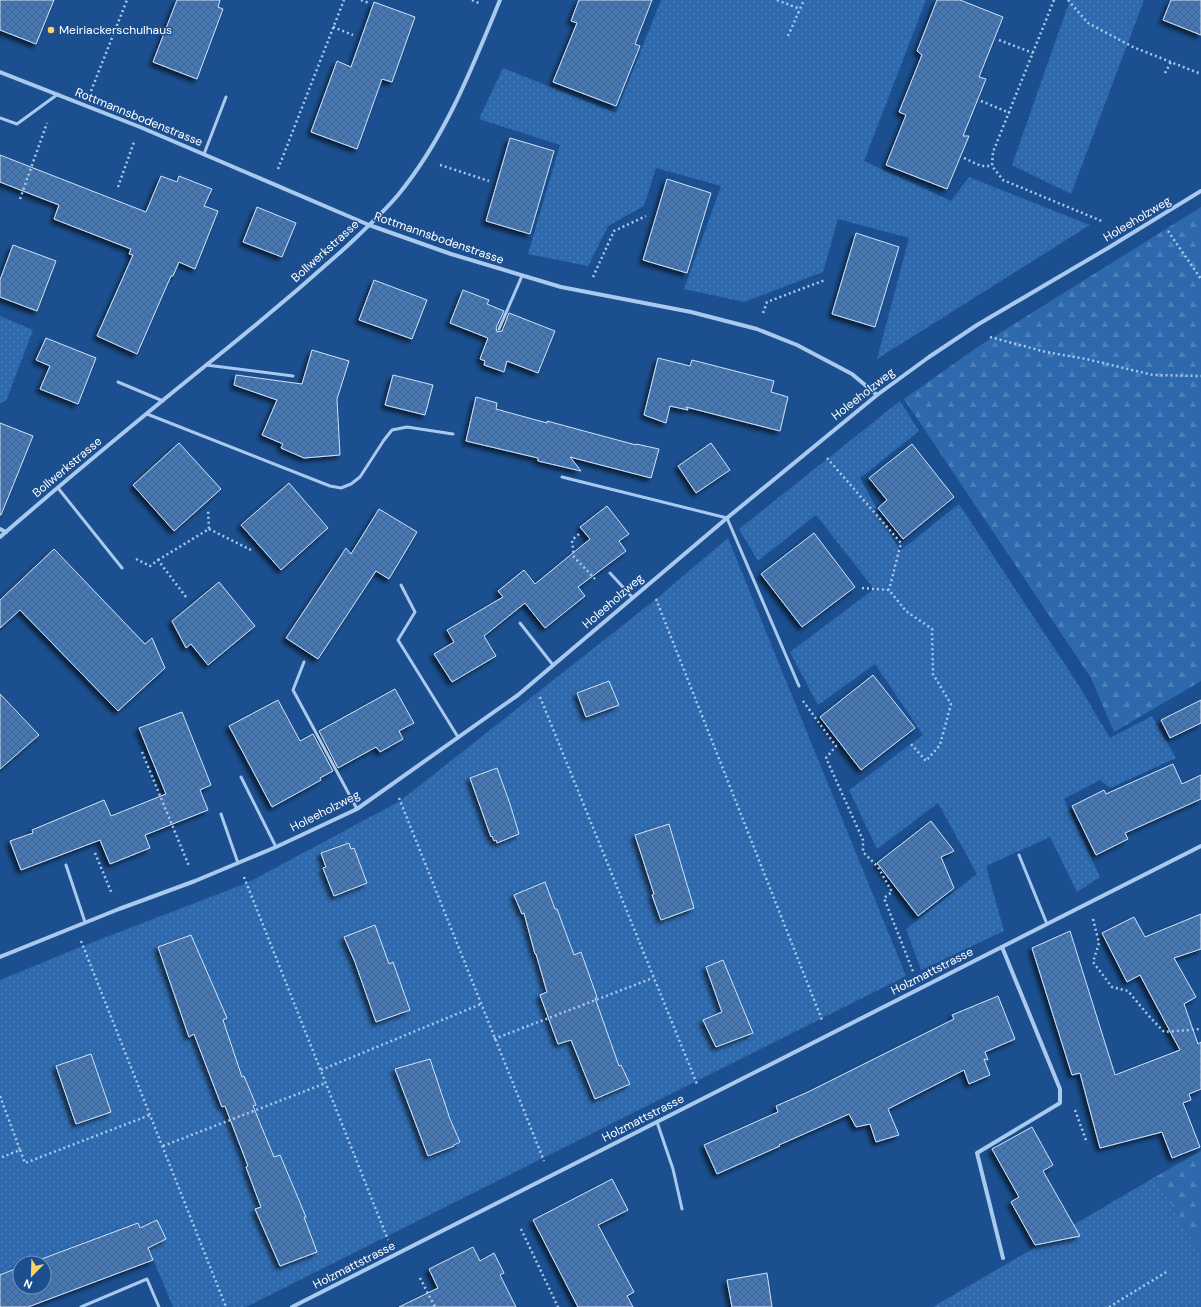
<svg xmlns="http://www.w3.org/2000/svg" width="1201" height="1307" viewBox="0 0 1201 1307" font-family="'DM Sans',sans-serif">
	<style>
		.forest { fill: url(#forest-firs) }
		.garden { fill: url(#garden-dots) }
		.building { fill: url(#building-cross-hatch); stroke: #cfe3fa; filter: url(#shadow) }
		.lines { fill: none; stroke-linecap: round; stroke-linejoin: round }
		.path { stroke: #a9c9ee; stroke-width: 2.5; stroke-dasharray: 2 3; stroke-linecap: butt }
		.lane { stroke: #a9c9ee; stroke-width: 3 }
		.street { stroke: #a9c9ee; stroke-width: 4 }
		.poi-dot { fill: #ffd166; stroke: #1b4f8f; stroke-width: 1.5 }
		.labels { text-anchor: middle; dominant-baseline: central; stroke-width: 3; stroke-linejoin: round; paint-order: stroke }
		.poi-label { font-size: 12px; fill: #fff; stroke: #1b4f8f; text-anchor: start }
		.street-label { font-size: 12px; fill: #fff; stroke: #1b4f8f }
	</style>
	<defs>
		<pattern id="forest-firs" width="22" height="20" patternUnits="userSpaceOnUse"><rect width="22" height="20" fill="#2e69ad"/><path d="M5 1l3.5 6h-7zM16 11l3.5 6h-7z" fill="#4d80b9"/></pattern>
		<pattern id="garden-dots" width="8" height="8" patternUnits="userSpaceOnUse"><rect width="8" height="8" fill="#2e69ad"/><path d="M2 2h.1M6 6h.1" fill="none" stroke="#4d80b9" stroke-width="1.8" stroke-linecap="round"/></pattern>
		<pattern id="building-cross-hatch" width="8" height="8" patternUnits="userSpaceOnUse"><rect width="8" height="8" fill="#4478b7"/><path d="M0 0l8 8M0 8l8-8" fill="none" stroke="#486282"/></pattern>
		<filter id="shadow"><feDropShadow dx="-3.5" dy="3.5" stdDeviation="2" flood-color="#0009"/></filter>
	</defs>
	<rect width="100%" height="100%" fill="#1b4f8f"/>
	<g class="forest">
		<path d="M1201,207V681L1114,732L1091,678L904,399L979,346Z"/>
		<path d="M1201,1151V1255L1155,1177Z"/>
	</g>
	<g class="garden">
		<path d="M661,0H926L864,161L951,201L969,177L1090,225L877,359L909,238L838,219L823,272L744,302L684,289L721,186L656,168L644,206L608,226L588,266L528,254L560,145L479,119L503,68L616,113Z"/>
		<path d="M1070,0H1144L1071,194L1012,165Z"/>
		<path d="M0,316L33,330L6,401L0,403Z"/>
		<path d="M900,401L919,431L860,478L900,551L959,504L1078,684L1110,738L1152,716L1176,758L1110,788L1100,780L1064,799L1100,877L1077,892L1050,837L986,866L1004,931L921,970L906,929L977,874L938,803L877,849L849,790L923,735L875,664L818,705L790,652L874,589L816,515L758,561L739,529Z"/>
		<path d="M728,538L906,976L246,1307H173L138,1223L31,1263H20V1267L0,1275V980L83,946L247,883L400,801L656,599Z"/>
		<path d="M1155,1177L1201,1255V1307H933Z"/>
	</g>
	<g class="building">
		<path d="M0,0H54L36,44L0,30Z"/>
		<path d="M177,0H220L218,7L223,9L197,79L153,62Z"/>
		<path d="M579,0H652L635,44L640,46L616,106L553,82L577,23L571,21Z"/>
		<path d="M937,0H960L1003,17L979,77L986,79L963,136H969L947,189L886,165L906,115L899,112L922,55L917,51Z"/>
		<path d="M1171,0H1201V35L1163,20Z"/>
		<path d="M374,2L415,17L392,82L382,79L357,149L311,132L337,61L351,67Z"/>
		<path d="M510,138L554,151L530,234L486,221Z"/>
		<path d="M0,155L146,212L161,176L177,182L179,176L212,189L204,206L218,211L195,269L179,262L173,276H171L137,354L97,336L133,255L129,254L131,249L54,219L59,205L0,182Z"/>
		<path d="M667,179L711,193L687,273L643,260Z"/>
		<path d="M257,207L296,223L282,257L243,242Z"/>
		<path d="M856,233L899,247L875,327L832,314Z"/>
		<path d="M13,245L56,261L37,311L0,297V280Z"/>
		<path d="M374,280L427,300L412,339L359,320Z"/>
		<path d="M463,290L489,300L487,304L504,311L496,328L497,332L502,331L509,313L555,331L538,373L507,361L504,372L484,365L485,361L480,359L488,338L450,323Z"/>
		<path d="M46,338L96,358L78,404L40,389L50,366L36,360Z"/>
		<path d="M312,350L349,361L337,399L340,455L304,458L281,448L283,444L262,435L277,400L234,385L236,375L302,384Z"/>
		<path d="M658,358L690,366L692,360L774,381L771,392L788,397L780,431L686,407L688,410L670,406L666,423L644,415Z"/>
		<path d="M393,375L433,385L425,415L385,405Z"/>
		<path d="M476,397L497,403L496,409L547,423V421L636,445V444L659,449L651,478L570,457L581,471L538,461V458L466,441Z"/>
		<path d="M0,423L33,436L1,515H0Z"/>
		<path d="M179,443L221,489L174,531L133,485Z"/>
		<path d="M711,443L730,470L696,493L678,466Z"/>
		<path d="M912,444L954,497L903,539L878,508L887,500L869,478Z"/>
		<path d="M289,483L328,528L281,570L241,525Z"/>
		<path d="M607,506L629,534L619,541L626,551L578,587L585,596L545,628L525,603L484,636L496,656L452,682L434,654L454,642L447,630L503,597L498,591L524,570L535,584L590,539L580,527Z"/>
		<path d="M379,509L417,532L389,579L376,571L318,659L286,638L346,548L351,554Z"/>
		<path d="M814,533L855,587L802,627L761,574Z"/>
		<path d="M54,549L145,644L152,638L165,668L118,711L20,610L0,628V600Z"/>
		<path d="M219,582L255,626L208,665L191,644L186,648L172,621Z"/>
		<path d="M873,675L915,728L861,770L820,717Z"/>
		<path d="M609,681L619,705L586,717L577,693Z"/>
		<path d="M395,689L414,723L399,731L403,739L380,752L376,747L338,768L319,731Z"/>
		<path d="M0,694L39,735L0,769Z"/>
		<path d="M278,700L300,741L313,734L333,771L320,778L321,780L272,807L229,726Z"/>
		<path d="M1201,700V723L1170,738L1161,720Z"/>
		<path d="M182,712L211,785L200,790L208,810L145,835L150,848L110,864L100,840L21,870L10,841L33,833L32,830L104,800L111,816L166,794L139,728Z"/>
		<path d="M1173,764L1182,784L1201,775V799L1125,833L1128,839L1096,855L1072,806L1104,790L1106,794Z"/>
		<path d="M497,768L510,804L519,834L497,843L496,840L494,841L492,836L491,837L470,778Z"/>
		<path d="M931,821L954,851L941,857L954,888L918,916L877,863Z"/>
		<path d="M669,824L694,908L661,920L652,895L654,894L635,835Z"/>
		<path d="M349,843L351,849L354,848L367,883L334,896L323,868L326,867L321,853Z"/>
		<path d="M545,882L555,909H557L574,955L581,952L597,997L595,998L619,1066L621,1065L630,1084L595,1099L571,1040L558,1044L540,995L547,992L536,954H535L524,913L522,914L514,895Z"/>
		<path d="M1201,914V949L1174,958L1196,997L1184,1004L1198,1044L1201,1042V1089L1189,1094L1191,1100L1183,1103L1200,1147L1172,1158L1162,1132L1100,1148L1080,1073L1072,1075L1032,948L1070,931L1115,1075L1180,1050L1140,975L1127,982L1102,933L1134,917L1145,937Z"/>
		<path d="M375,925L389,964L393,962L410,1010L376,1022L355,962L344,937Z"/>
		<path d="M191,935L227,1018L223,1020L242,1077L244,1076L256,1105L253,1106L274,1157L280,1155L306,1217H304L317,1252L280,1266L255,1209L261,1207L246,1167L248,1166L225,1106L222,1107L194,1034L189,1037L158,947Z"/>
		<path d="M723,960L753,1033L716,1047L703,1020L722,1012L706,967Z"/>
		<path d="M998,996L1015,1039L985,1052L988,1060L984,1059L990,1075L969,1084L964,1070L888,1109L899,1135L876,1142L870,1124L856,1127L849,1114L779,1145L780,1146L717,1174L704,1145L778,1112L776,1106L808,1092L954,1019L952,1015Z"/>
		<path d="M91,1054L111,1112L76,1124L56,1066Z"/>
		<path d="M430,1059L450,1119L460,1142L454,1145V1146L428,1156L395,1069Z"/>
		<path d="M1032,1127L1053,1165L1043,1171L1080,1236L1035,1245L1011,1202L1019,1197L992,1149Z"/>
		<path d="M612,1179L628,1210L598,1225L634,1292L627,1296L633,1307H578L533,1220Z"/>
		<path d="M157,1220L166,1239L148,1248L153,1260L28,1307H0V1275L20,1267V1287H44V1263H31L138,1223L140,1228Z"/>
		<path d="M473,1247L480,1261L494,1253L504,1273L500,1275L516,1307H399L438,1288L429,1269Z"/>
		<path d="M767,1273L772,1307H732L727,1280Z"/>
	</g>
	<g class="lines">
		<g class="path">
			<path d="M361,0L369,3"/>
			<path d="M472,0L481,4"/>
			<path d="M777,0L800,9"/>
			<path d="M1054,0L993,152L992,166L1003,180L1104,222"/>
			<path d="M1068,0L1088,23L1133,47L1201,74"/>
			<path d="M333,27L353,35"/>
			<path d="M788,36L804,0"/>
			<path d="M999,40L1033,53"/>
			<path d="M1165,73L1171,62"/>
			<path d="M91,91L127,0"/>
			<path d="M981,101L1010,113"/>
			<path d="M964,158L981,166H992"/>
			<path d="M440,165L489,181"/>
			<path d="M278,169L344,0"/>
			<path d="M118,187L134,142"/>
			<path d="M20,199L47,123"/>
			<path d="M1168,231L1201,279"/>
			<path d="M593,277L614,231L646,216"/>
			<path d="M763,313L767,302L825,280"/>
			<path d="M990,337L1046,352L1086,359L1153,375L1201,376"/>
			<path d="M827,458L901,543L889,590"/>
			<path d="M209,529L251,550"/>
			<path d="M579,534L572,540L574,557L595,579"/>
			<path d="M136,559L150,566L158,560L186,597"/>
			<path d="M158,560L209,529L208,510"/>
			<path d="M862,588L889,590L906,611L932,629L933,674L951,704L940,745L926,761L911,744"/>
			<path d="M656,599L822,1020"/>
			<path d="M540,697L697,1084"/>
			<path d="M803,701L836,746L826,758L863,840V852L878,867L892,892L884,898L914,974"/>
			<path d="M142,752L189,866"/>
			<path d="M399,798L544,1161"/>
			<path d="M95,853L112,894"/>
			<path d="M244,877L388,1240"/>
			<path d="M1093,919L1099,943L1093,962L1112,987L1128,991L1148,1015L1164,1032L1201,1029"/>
			<path d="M81,941L226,1307"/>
			<path d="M494,1039L653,978"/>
			<path d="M321,1070L481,1004"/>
			<path d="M0,1096L20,1150L0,1158"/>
			<path d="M1075,1110L1087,1143"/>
			<path d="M163,1146L326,1083"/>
			<path d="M20,1150L25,1163L150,1115"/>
			<path d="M521,1229L558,1307"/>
			<path d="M420,1278L435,1307"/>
			<path d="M1109,1307L1168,1271"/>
		</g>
		<g class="lane">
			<path d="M0,118L17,124L58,94"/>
			<path d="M204,154L226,97"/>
			<path d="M499,329L522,276"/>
			<path d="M206,365L293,376"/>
			<path d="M118,382L163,401"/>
			<path d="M147,414L330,486L341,488L351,484L360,477L384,440L392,430L407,427L453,434"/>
			<path d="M562,477L727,518L799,686"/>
			<path d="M58,488L122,568"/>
			<path d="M610,573L632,597"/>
			<path d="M401,585L415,612L398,640L458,737"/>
			<path d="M520,623L553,665"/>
			<path d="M304,662L293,690L357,809"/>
			<path d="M241,777L276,847"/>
			<path d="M221,814L238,863"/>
			<path d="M1019,855L1047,924"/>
			<path d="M66,865L85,922"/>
			<path d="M657,1122L673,1169L682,1209"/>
			<path d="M81,1307L147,1279L159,1307"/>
		</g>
		<g class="street">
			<path d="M0,72L140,127L369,225L451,254L561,287L691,312L757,329L797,345L852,374L877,395"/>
			<path d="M0,529L6,532"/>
			<path d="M0,537C74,473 149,411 225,350C266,317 306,283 345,248C363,231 382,214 398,195C445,138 472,68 500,0"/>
			<path d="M1002,947L1060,1089V1103L977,1153L1003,1258"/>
			<path d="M0,957L119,909L195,881L276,847L357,809L518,695L727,518L877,395L929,357L977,325L1108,248L1201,191"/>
			<path d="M292,1307C595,1154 898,999 1201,846"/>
		</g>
	</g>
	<circle class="poi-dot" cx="51" cy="30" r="4"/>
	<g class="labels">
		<g class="poi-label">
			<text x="59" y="30">Meiriackerschulhaus</text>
		</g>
		<g class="street-label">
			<text transform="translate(139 117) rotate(22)">Rottmannsbodenstrasse</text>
			<text transform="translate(1137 219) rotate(-31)">Holeeholzweg</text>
			<text transform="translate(439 238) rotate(19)">Rottmannsbodenstrasse</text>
			<text transform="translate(325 251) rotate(-42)">Bollwerkstrasse</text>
			<text transform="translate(863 394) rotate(-38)">Holeeholzweg</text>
			<text transform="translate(67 467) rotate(-40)">Bollwerkstrasse</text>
			<text transform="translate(613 601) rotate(-41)">Holeeholzweg</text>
			<text transform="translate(325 811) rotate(-27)">Holeeholzweg</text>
			<text transform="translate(932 971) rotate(-27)">Holzmattstrasse</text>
			<text transform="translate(643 1118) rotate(-27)">Holzmattstrasse</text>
			<text transform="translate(354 1265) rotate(-27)">Holzmattstrasse</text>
		</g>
	</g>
	<g transform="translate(32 1275) rotate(203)"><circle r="19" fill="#1b4f8f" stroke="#7695bc"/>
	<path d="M0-3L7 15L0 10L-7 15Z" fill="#ffd166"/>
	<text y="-6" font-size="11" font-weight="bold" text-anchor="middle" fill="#ffffff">N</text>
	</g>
</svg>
